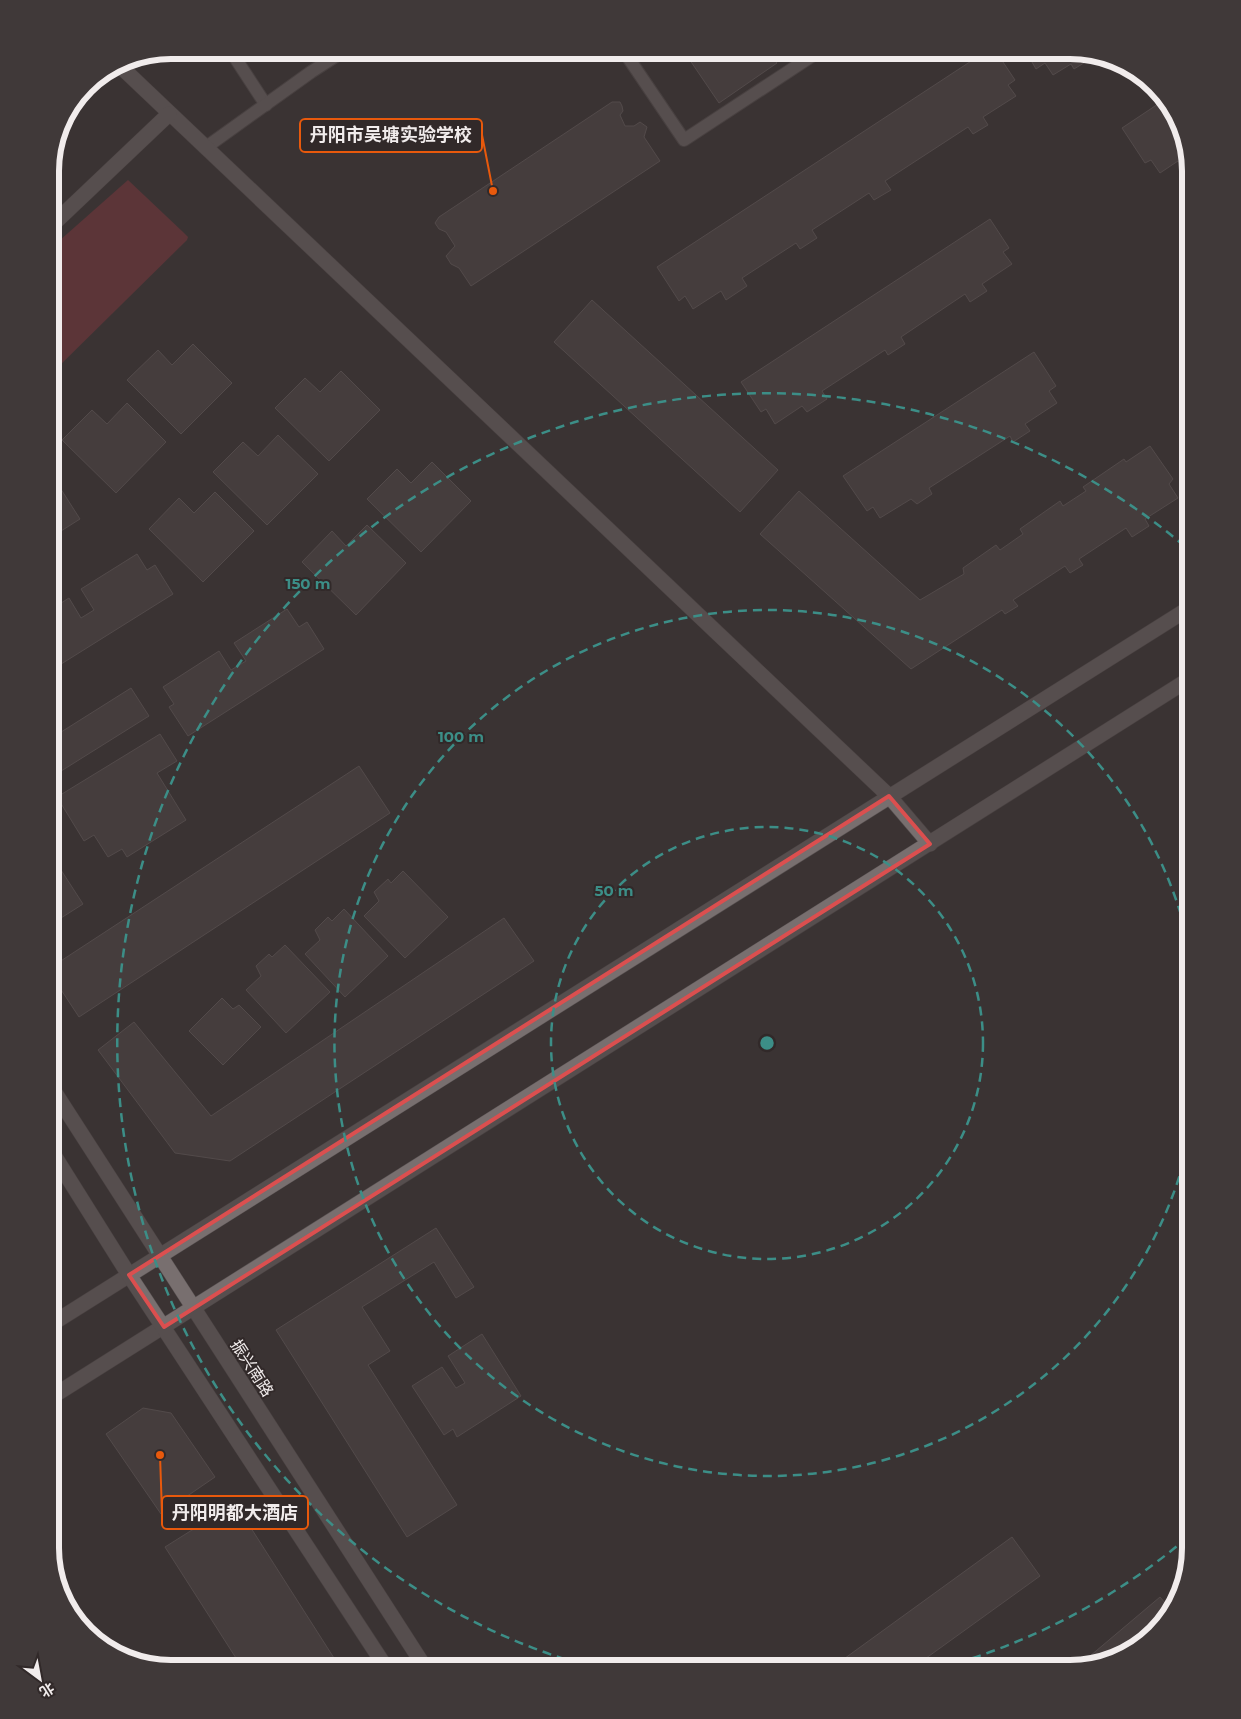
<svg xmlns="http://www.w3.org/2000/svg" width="1241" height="1719" viewBox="0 0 1241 1719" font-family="Montserrat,'Noto Sans SC',sans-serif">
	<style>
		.green { fill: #85383f }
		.building { fill: #534b4b; stroke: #6f6666 }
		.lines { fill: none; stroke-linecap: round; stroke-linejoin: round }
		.service-casing { stroke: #585151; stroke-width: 14 }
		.minor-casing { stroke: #585151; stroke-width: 16 }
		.tertiary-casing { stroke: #585151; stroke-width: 16 }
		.secondary-casing { stroke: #585151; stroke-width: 16 }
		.service { stroke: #786f6f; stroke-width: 12 }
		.minor { stroke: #786f6f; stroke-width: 15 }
		.tertiary { stroke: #786f6f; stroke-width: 15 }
		.secondary { stroke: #786f6f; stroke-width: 15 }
		.marked { fill: none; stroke: #db4f4f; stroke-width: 4; stroke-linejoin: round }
		.ring { fill: none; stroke: #3c8e87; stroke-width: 2.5; stroke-dasharray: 9 6 }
		.labels { text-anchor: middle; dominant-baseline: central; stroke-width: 4; stroke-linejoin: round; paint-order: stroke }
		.street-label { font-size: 16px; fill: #f1ecec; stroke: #312929 }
		.rim { fill: none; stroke: #f1ecec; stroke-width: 6 }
		.centre { fill: #3c8e87; stroke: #312929; stroke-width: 2.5 }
		.ring-label { font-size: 15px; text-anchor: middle; font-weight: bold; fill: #3c8e87; stroke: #312929; stroke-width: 4; stroke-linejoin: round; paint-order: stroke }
		.leader { fill: none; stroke: #e8590c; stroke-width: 2 }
		.callout-dot { fill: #e8590c; stroke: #312929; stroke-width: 2 }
		.callout { fill: #312929; stroke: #e8590c; stroke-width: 2 }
		.callout-label { font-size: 18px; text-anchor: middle; font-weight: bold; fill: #f1ecec }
	</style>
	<rect width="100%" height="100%" fill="#3b3333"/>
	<path class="green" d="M128,180L183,232L188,237L187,240L50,375V249Z"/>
	<g class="building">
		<path d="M683,50H768L777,63L719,103Z"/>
		<path d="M988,50H995L1015,80L1008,85L1016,96L983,117L988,125L973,134L968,127L885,181L891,190L874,200L869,193L812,230L817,238L800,249L796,243L742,278L747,286L726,300L721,291L693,309L685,296L679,301L657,267Z"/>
		<path d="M1025,50H1078L1089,54L1092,58L1074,69L1071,64L1053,75L1045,63L1036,69Z"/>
		<path d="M1164,100L1175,110L1189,163L1183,167L1178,161L1160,173L1151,160L1145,163L1122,128Z"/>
		<path d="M612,102H620L622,106L623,111L620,115L625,126H634L640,122L647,127L644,137L660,161L471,286L459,268L451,264L446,256L455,246L446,232L439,229L435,223L439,217Z"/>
		<path d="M990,219L1009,248L1003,252L1012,264L982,284L987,291L970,302L965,294L901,337L905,344L888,355L885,350L822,391L827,399L807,412L802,406L775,424L766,409L761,412L741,382Z"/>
		<path d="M592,300L778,470L740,512L554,342Z"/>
		<path d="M193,344L232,383L181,434L127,380L158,350L172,365Z"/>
		<path d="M1034,352L1056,386L1049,391L1057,403L1025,424L1030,431L1013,442L1010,436L929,488L932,494L917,504L911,499L880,518L873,507L867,511L843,476Z"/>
		<path d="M341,371L380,410L329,461L275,408L305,378L320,392Z"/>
		<path d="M127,403L166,442L116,493L62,440L92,410L107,424Z"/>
		<path d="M278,435L318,474L267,525L213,472L243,442L258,456Z"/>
		<path d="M1150,446L1173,479L1169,484L1178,498L1145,519L1149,526L1132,537L1126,528L1079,559L1083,565L1070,573L1065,566L1013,600L1018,606L1005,614L1002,610L911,669L760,534L799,491L920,600L964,574L963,568L996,545L1000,550L1023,534L1020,529L1060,501L1063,506L1086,491L1083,487L1124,459L1126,462Z"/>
		<path d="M432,462L471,501L421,552L367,499L397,469L411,483Z"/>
		<path d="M50,472L80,519L50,538Z"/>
		<path d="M215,492L254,531L203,582L149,529L179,498L194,513Z"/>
		<path d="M367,525L406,563L356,615L302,562L332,531L346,546Z"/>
		<path d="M137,554L147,570L155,565L173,594L50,671V610L69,598L81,618L94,610L81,589Z"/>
		<path d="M287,609L299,627L307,622L324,649L188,736L169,707L174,704L163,687L219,651L231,670L246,661L234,643Z"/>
		<path d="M131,688L149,716L50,778V739Z"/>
		<path d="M160,734L177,761L157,773L186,820L127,857L122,849L108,857L94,835L84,841L57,797Z"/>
		<path d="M359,766L390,813L79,1017L50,973V968Z"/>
		<path d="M50,853L83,904L50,925Z"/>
		<path d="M403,871L448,917L405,958L364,916L379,901L374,892L388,879L391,883Z"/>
		<path d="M344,909L388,956L345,997L305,954L320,940L315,930L328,917L332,921Z"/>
		<path d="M504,918L534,961L230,1161L175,1153L98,1050L134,1022L211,1116Z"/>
		<path d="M285,945L330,992L286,1033L246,990L261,976L256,966L269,954L272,957Z"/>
		<path d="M222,998L233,1009L239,1005L261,1027L223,1065L189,1031Z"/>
		<path d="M436,1228L474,1287L456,1298L434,1262L362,1307L390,1351L368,1365L457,1505L407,1537L276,1330Z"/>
		<path d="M482,1334L521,1396L457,1437L453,1429L444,1435L412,1386L442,1367L456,1388L465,1383L448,1356Z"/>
		<path d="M143,1408L171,1413L215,1477L161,1514L106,1434Z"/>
		<path d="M235,1503L341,1669H243L165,1547Z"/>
		<path d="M1012,1537L1040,1576L911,1669H830Z"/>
		<path d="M1160,1597L1172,1611L1131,1653L1077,1667Z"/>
	</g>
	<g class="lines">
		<defs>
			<g id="service">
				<path d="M230,50L266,105"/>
				<path d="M623,50L684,140L821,50"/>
				<path d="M205,148L311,72L345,50"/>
			</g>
			<g id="minor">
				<path d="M118,64L889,796L930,844"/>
				<path d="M50,227L169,114"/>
			</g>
			<g id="tertiary">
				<path d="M50,1325L1191,607"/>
				<path d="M50,1398L1191,678"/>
			</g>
			<g id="secondary">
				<path d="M50,1085L426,1669"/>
				<path d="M50,1149L129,1275L387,1669"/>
			</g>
		</defs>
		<use href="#service" class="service-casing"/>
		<use href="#minor" class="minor-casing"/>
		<use href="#tertiary" class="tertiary-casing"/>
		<use href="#secondary" class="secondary-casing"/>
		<use href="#service" class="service"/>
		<use href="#minor" class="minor"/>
		<use href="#tertiary" class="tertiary"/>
		<use href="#secondary" class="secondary"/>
	</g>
	<path d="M0 0H1241V1719H0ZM889,796L930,844L164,1327L129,1275Z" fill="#3b3333" fill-opacity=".55" fill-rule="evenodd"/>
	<path class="marked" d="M889,796L930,844L164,1327L129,1275Z"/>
	<g class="ring">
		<circle cx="767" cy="1043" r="216"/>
		<path d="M1191 1133A433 433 0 1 1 1191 953"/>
		<path d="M1188 1537A649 649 0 0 1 940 1668M594 1668A649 649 0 1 1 1188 549"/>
	</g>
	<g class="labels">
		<g class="street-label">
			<text transform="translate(252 1368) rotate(57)">振兴南路</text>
		</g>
	</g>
	<path d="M0 0H1241V1719H0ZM171 59H1070A112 112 0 0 1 1182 171V1548A112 112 0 0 1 1070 1660H171A112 112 0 0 1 59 1548V171A112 112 0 0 1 171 59Z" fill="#403939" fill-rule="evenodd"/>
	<path class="rim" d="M171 59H1070A112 112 0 0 1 1182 171V1548A112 112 0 0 1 1070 1660H171A112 112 0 0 1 59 1548V171A112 112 0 0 1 171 59Z"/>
	<circle cx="767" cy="1043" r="8" class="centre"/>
	<g class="ring-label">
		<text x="308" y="589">150 m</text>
		<text x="461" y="742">100 m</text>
		<text x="614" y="896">50 m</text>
	</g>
	<path class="leader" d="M493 191L482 135M160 1455L162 1513"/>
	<g class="callout-dot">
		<circle cx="493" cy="191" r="5"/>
		<circle cx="160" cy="1455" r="5"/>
	</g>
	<g class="callout">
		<rect x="300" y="119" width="182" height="33" rx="5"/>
		<rect x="162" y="1496" width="146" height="33" rx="5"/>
	</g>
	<g class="callout-label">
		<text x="391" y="141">丹阳市吴塘实验学校</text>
		<text x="235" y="1519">丹阳明都大酒店</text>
	</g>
	<g transform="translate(40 1679) rotate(148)" stroke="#312929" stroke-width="4" paint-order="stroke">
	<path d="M0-4L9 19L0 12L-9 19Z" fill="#f1ecec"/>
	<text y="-8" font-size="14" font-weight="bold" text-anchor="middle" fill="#f1ecec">北</text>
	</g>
</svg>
